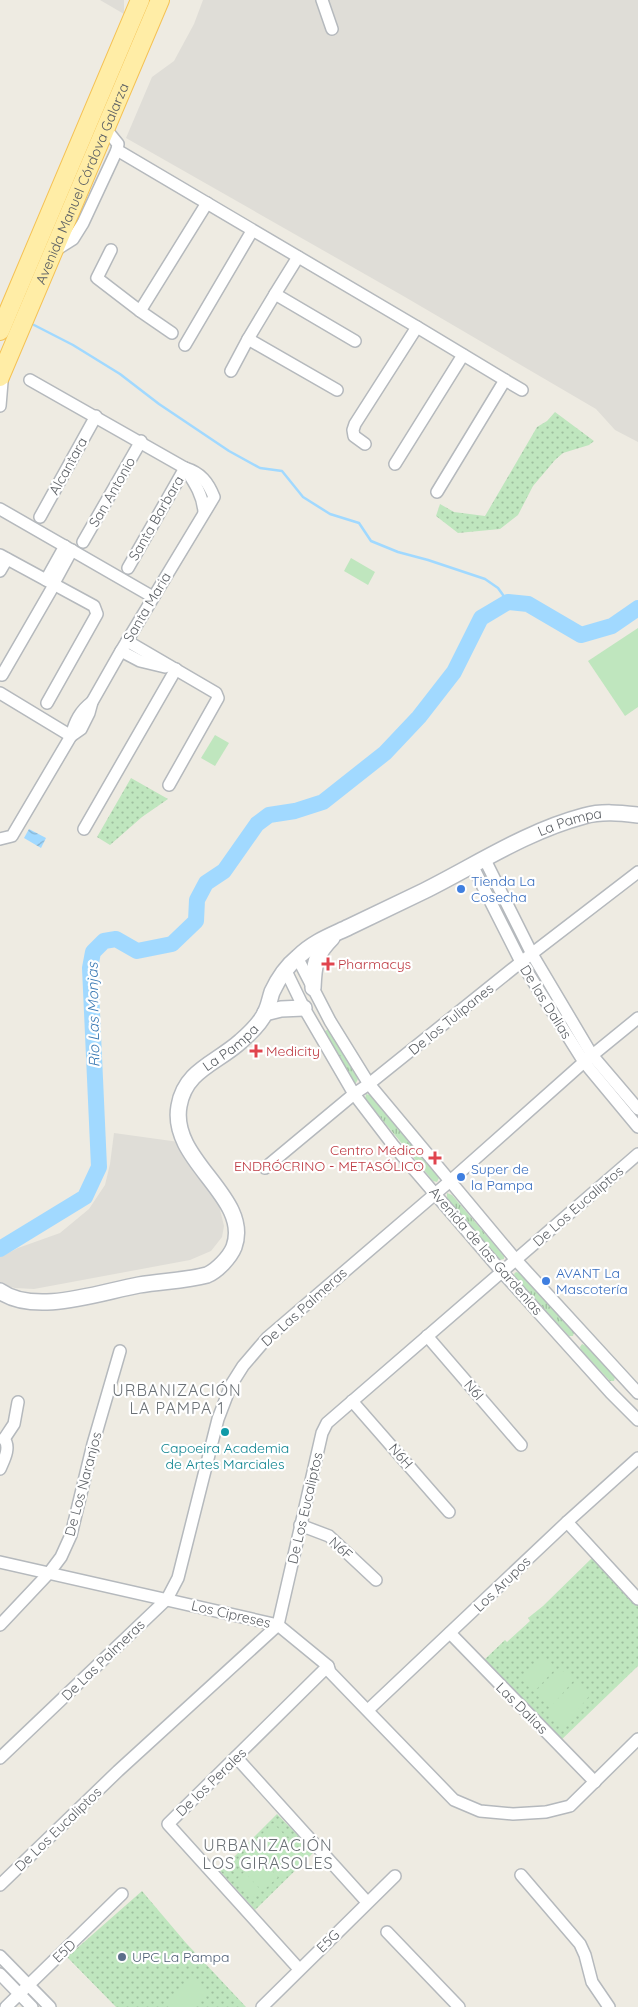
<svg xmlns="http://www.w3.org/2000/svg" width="638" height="2007" viewBox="0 0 638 2007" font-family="Quicksand,sans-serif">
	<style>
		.industrial { fill: #dfddd7 }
		.grass { fill: url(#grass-tufts) }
		.park { fill: url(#park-dots) }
		.garden { fill: #bfe6be }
		.water { fill: url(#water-waves) }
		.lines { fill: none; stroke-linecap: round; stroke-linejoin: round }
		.stream { stroke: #a1d9ff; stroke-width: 2.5 }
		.river { stroke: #a1d9ff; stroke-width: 16 }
		.street-casing { stroke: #b5b9bd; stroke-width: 14 }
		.secondary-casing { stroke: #b6babf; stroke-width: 18 }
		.primary-casing { stroke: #f5c254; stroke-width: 20 }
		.street { stroke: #fff; stroke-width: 11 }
		.secondary { stroke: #fff; stroke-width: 15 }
		.primary { stroke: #ffeda6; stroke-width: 18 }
		.shop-dot { fill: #3f7fe0; stroke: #fff; stroke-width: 2 }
		.health-dot { fill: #e0444e; stroke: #fff; stroke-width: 2 }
		.culture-dot { fill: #0f9aa8; stroke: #fff; stroke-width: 2 }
		.service-dot { fill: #5c6f8a; stroke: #fff; stroke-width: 2 }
		.labels { text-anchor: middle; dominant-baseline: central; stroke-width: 4.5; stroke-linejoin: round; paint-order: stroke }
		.street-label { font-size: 14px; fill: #5b5f64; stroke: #fff }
		.shop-label { font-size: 14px; fill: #366cbe; stroke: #fff; text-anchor: start }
		.health-label { font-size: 14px; fill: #be3a42; stroke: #fff; text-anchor: start }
		.culture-label { font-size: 14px; fill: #0d838f; stroke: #fff }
		.service-label { font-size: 14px; fill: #4e5e75; stroke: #fff; text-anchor: start }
		.water-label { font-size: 15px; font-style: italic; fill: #3b7ab4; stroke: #fff }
		.quarter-label { font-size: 16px; letter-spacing: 1px; fill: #6b7176; stroke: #fff }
	</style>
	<defs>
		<pattern id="grass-tufts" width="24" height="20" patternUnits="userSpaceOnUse" patternTransform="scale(1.25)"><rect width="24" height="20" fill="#bfe6be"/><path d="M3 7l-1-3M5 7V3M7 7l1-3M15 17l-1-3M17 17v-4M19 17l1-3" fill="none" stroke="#9ebe9e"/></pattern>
		<pattern id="park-dots" width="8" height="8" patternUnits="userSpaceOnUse" patternTransform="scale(1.25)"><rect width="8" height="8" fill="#bfe6be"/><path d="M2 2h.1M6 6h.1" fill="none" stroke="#9ebe9e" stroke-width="1.8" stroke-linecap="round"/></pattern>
		<pattern id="water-waves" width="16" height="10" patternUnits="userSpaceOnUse" patternTransform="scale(1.25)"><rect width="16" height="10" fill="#a1d9ff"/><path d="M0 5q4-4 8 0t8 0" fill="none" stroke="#86b3d2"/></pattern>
	</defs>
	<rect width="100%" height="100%" fill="#eeebe2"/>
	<g class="industrial">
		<path d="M100,0H124V14Z"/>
		<path d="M203,0H638V442L615,430L596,409L405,297L126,138L152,77L174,61L194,24Z"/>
		<path d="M114,1133L179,1142L217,1197L224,1226L222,1237L211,1251L190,1260L34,1289L15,1288L0,1284V1257L18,1248L60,1233L89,1209L105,1185L110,1164Z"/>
	</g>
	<g class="grass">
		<path d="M329,1029L358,1079L356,1083H354L323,1032Z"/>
		<path d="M366,1094L370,1095L439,1178L437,1182L433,1181L365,1099Z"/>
		<path d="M447,1193L452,1195L504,1256V1259L499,1260L447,1199Z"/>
		<path d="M516,1272L520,1273L574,1332L573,1336H569L515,1277L514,1274Z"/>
		<path d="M582,1344L586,1346L615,1377L614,1381H610L581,1350L580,1347Z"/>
	</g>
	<g class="park">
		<path d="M555,412L594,441L589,445L563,453L555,460L533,486L518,515L500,529L458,533L436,516L440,504L454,512L485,516L537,427L547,421Z"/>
		<path d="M131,778L168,799L142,817L110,845L97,837Z"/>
		<path d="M594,1556L638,1604V1666L558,1743L483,1661L505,1640L507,1642L530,1621L528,1618L543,1606Z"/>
		<path d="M277,1814L314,1852L255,1910L220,1871Z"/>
		<path d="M142,1891L186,1943L246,2007H116L67,1957Z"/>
	</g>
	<g class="garden">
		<path d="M351,558L375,572L368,585L344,571Z"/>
		<path d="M638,628V707L625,716L588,661Z"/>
		<path d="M215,735L229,743L215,766L201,758Z"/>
		<path d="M543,1655L556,1668L534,1692L521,1679Z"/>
		<path d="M559,1668L574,1680L550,1708L537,1695Z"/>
		<path d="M576,1682L590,1695L563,1728L548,1714Z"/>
		<path d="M273,1823L304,1855L280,1878L250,1846Z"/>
		<path d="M259,1857L278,1877L264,1890L245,1871Z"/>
		<path d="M244,1872L260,1889L251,1899L234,1882Z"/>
		<path d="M194,1978L207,1993L192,2007H169L166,2003Z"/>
	</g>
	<path class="water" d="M29,829L46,838L41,848L24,838Z"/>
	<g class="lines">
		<path class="stream" d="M34,325L73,345L120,374L159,404L229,451L260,468L282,471L303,497L330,514L359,523L371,541L398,552L428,560L485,579L498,588L508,602"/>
		<path class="river" d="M0,1249L85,1197L99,1167L90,968L93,952L104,941L116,939L137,951L172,944L196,921L197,900L206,883L224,871L257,824L269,815L295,811L323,802L385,753L419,717L454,672L481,618L508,602L528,604L581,635L612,626L638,608"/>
		<defs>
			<g id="street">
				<path d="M322,0L332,29"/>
				<path d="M117,150L417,327L355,424L353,430L354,436L365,444"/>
				<path d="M111,250L97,278L140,311L207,203"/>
				<path d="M54,251L73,239L83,223L117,150L118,144L105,128"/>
				<path d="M275,294L298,257"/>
				<path d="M140,311L172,333"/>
				<path d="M417,327L505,380L437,492"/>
				<path d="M185,345L252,231"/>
				<path d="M231,371L248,339"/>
				<path d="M30,380L185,468C201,473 208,482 214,497L121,651L92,702L89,713L81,729L71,736"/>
				<path d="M505,380L522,390"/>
				<path d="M337,390L248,339L275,294L355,341"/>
				<path d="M0,406L3,370"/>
				<path d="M395,464L463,355"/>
				<path d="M185,468C194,482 203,495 204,512"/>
				<path d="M0,509L153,597"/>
				<path d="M40,517L96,416"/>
				<path d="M83,542L141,441"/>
				<path d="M0,555L94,606L97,614L47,703"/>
				<path d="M128,568L185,468"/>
				<path d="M0,571L7,559"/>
				<path d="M46,580L65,546"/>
				<path d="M53,585L72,550"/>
				<path d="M127,641L216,693L218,698L169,785"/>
				<path d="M121,651L140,661L165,667"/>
				<path d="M2,675L54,585"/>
				<path d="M0,693L71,736"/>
				<path d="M84,829L176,669"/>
				<path d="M0,839L12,836L71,736C75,721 80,711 92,702"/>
				<path d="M484,858L532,954L592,1055L638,1109"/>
				<path d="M472,865L521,962L584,1062L638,1127"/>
				<path d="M297,957L330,1021L369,1084L516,1260L638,1393"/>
				<path d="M285,969L304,1008L354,1094L393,1145L502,1272L611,1393L638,1420"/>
				<path d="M265,1168L354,1094L369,1084L521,962L638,872"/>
				<path d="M427,1336L521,1445"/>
				<path d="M352,1401L449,1512"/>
				<path d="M4,1439L14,1424L18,1402"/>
				<path d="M0,1469C4,1460 11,1447 4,1439"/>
				<path d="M567,1522L638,1599"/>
				<path d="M300,1525L329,1536L376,1580"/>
				<path d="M0,1562L278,1625L328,1666L330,1672L454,1800L480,1811L513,1814L546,1812L570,1806L638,1739"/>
				<path d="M0,1625L49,1573L61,1557L71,1535L93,1444L120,1351"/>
				<path d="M450,1633L595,1782"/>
				<path d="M368,1710L567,1522L638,1458"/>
				<path d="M236,1757L367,1902"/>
				<path d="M0,1758L167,1599L178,1578L218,1419L231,1385L243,1366L267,1338L449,1182L584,1062L638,1018"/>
				<path d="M521,1875L580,1944L585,1955L592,1982L609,2007"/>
				<path d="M0,1885L118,1771L278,1625L322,1433L327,1423L638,1154"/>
				<path d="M387,1932L459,2007"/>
				<path d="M0,1956L50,2007"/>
				<path d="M299,1969L168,1824L328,1666"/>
				<path d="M0,1974L32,2007"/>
				<path d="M6,2007L122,1894"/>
				<path d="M262,2007L395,1876"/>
			</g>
			<g id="secondary">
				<path d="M313,988C314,964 315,955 332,938"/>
				<path d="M265,1013L281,1009L304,1008"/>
				<path id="s1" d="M0,1291C35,1316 100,1292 139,1285C161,1281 185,1281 207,1275C217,1271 230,1257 234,1247C252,1197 169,1161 179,1106C185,1070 217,1063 241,1041C249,1034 262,1021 266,1011C269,1005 270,998 272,992C278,979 287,966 298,957C313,942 330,936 349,927C374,915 399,903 424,891C476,865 527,831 584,816C602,811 620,813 638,815"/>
			</g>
			<g id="primary">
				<path d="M0,331L140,0"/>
				<path id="s2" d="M0,377L160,0"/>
			</g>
		</defs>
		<use href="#street" class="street-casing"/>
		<use href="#secondary" class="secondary-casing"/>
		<use href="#primary" class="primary-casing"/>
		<use href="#street" class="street"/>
		<use href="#secondary" class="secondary"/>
		<use href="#primary" class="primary"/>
	</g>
	<g class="shop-dot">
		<circle cx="461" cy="889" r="5"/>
		<circle cx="461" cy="1177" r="5"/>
		<circle cx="546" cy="1281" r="5"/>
	</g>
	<g class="health-dot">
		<path d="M325.5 956.5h5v5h5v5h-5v5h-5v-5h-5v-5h5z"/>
		<path d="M253.5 1043.5h5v5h5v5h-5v5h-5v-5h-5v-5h5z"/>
		<path d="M432.5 1150.5h5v5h5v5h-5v5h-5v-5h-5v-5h5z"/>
	</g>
	<circle class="culture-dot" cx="225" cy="1432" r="5"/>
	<circle class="service-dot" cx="122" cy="1957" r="5"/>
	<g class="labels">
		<g class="street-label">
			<text stroke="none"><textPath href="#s2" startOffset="210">Avenida Manuel Córdova Galarza</textPath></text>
			<text transform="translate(68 466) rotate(-61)">Alcantara</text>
			<text transform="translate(112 492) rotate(-60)">San Antonio</text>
			<text transform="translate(156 518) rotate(-60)">Santa Barbara</text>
			<text transform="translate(147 607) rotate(-59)">Santa Maria</text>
			<text stroke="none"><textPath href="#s1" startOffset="909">La Pampa</textPath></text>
			<text transform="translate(546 1002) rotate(58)">De las Dalias</text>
			<text transform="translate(451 1019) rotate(-39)">De los Tulipanes</text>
			<text stroke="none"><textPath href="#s1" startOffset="489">La Pampa</textPath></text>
			<text transform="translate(578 1206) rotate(-41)">De Los Eucaliptos</text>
			<text transform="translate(486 1251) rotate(49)">Avenida de las Gardenias</text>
			<text transform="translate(304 1307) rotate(-42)">De Las Palmeras</text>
			<text transform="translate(474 1390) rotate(49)">N6I</text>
			<text transform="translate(401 1456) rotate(49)">N6H</text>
			<text transform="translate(83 1484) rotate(-75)">De Los Naranjos</text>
			<text transform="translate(305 1508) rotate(-77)">De Los Eucaliptos</text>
			<text transform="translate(341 1548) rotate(42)">N6F</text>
			<text transform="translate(502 1584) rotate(-44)">Los Arupos</text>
			<text transform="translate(231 1614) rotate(13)">Los Cipreses</text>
			<text transform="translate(103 1660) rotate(-44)">De Las Palmeras</text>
			<text transform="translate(522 1708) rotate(45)">Las Dalias</text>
			<text transform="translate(211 1782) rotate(-44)">De los Perales</text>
			<text transform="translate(58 1829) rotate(-44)">De Los Eucaliptos</text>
			<text transform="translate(328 1941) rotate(-44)">E5G</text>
			<text transform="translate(64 1951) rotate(-44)">E5D</text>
		</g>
		<g class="shop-label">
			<text x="471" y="881">Tienda La<tspan x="471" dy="16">Cosecha</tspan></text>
			<text x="471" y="1169">Super de<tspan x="471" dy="16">la Pampa</tspan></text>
			<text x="556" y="1273">AVANT La<tspan x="556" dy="16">Mascotería</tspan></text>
		</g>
		<g class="health-label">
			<text x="338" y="964">Pharmacys</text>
			<text x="266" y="1051">Medicity</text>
			<text x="424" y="1150" text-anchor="end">Centro Médico<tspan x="424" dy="16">ENDRÓCRINO - METASÓLICO</tspan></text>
		</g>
		<g class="culture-label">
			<text x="225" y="1448">Capoeira Academia<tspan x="225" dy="16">de Artes Marciales</tspan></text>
		</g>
		<g class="service-label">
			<text x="132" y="1957">UPC La Pampa</text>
		</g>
		<g class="water-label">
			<text transform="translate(93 1015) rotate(-91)">Rio Las Monjas</text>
		</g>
		<g class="quarter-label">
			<text x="177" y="1390">URBANIZACIÓN<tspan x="177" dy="18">LA PAMPA 1</tspan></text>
			<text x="268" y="1845">URBANIZACIÓN<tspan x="268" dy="18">LOS GIRASOLES</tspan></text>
		</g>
	</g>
</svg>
